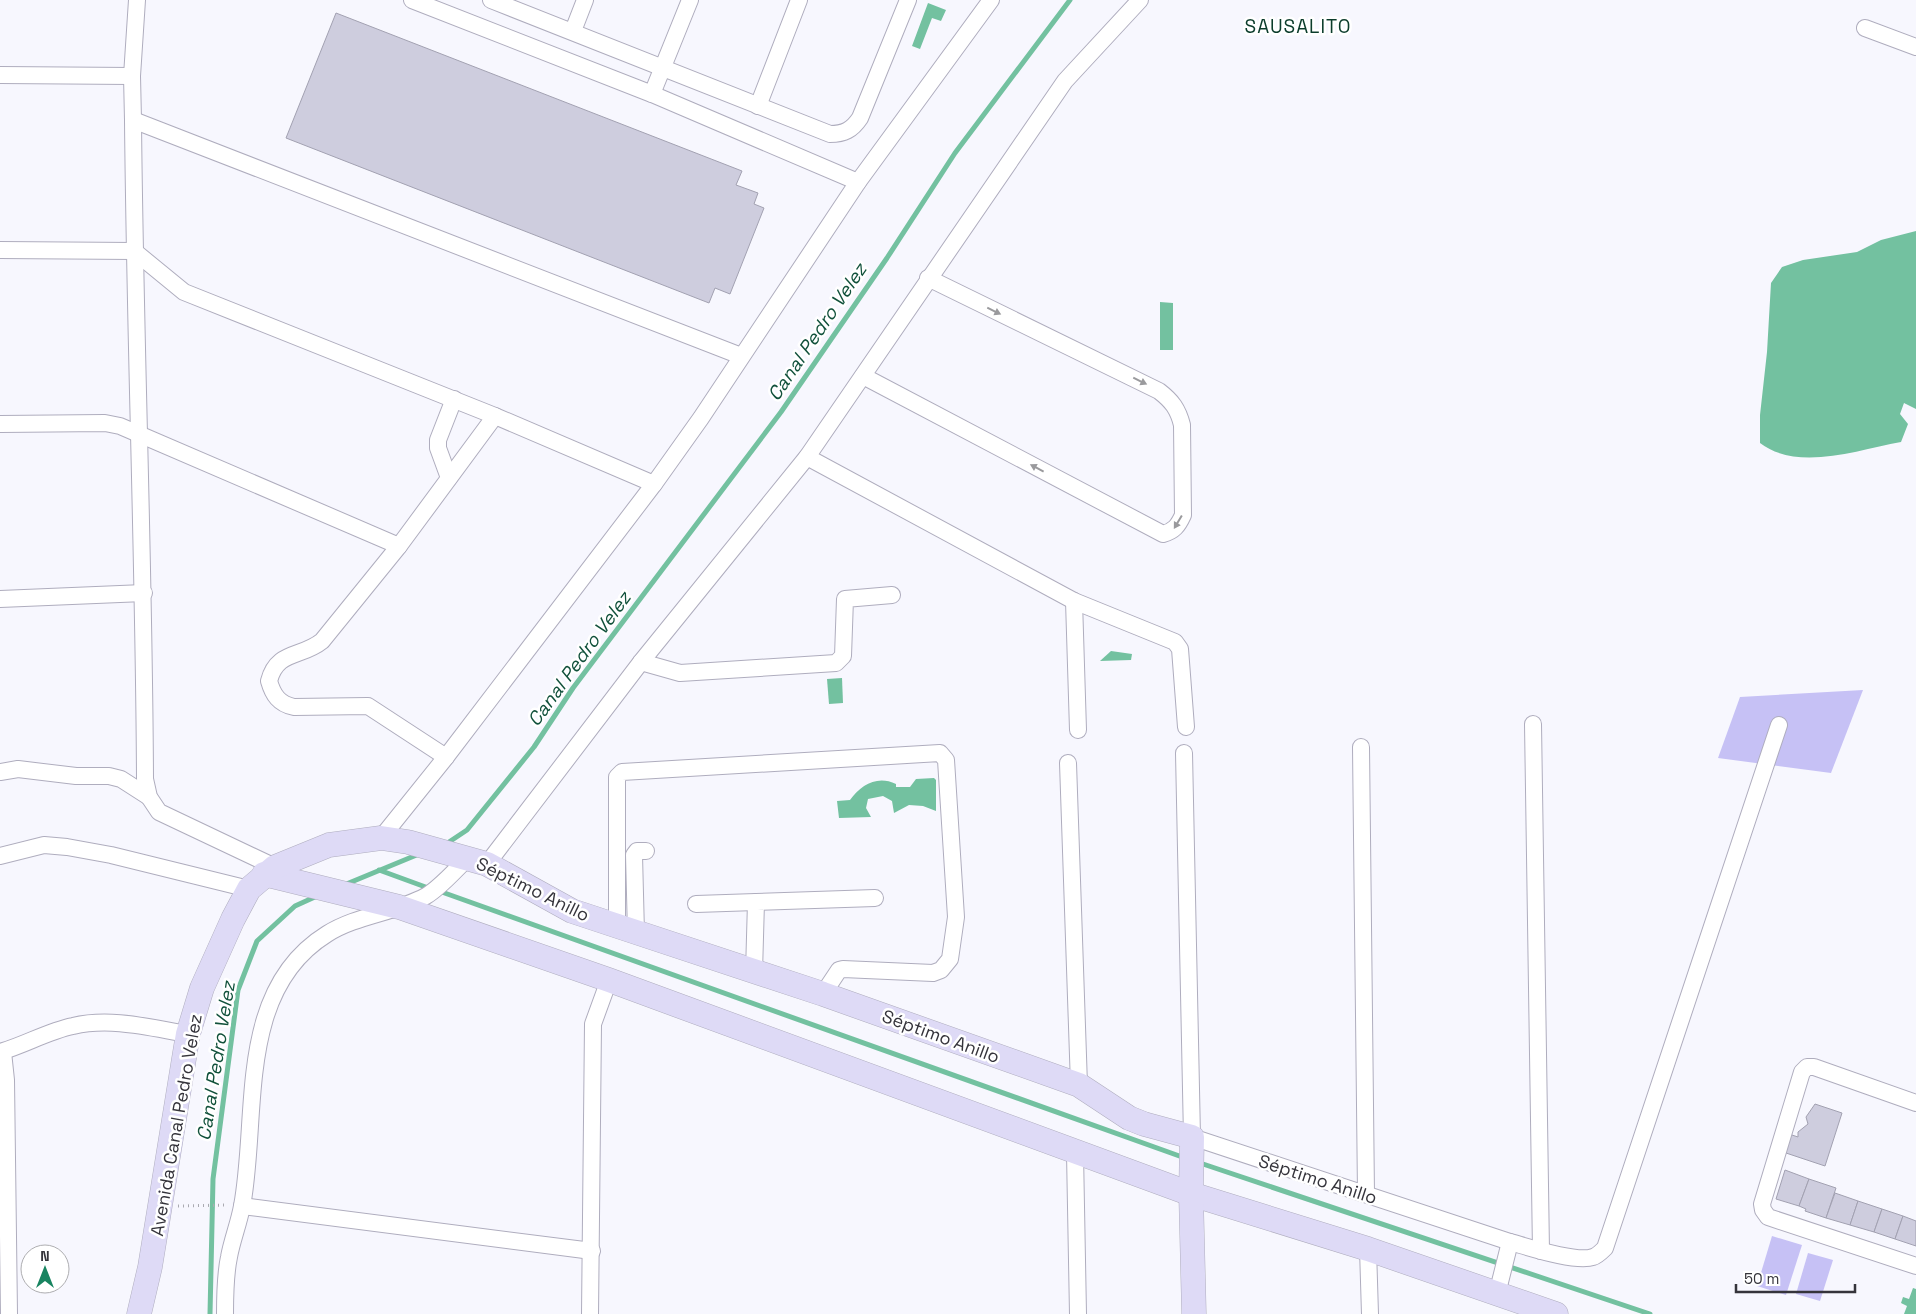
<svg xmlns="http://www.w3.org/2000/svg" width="1916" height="1314" viewBox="0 0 1916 1314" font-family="'Space Grotesk',sans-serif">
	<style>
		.green { fill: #c6c1f5 }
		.water { fill: #73c1a0 }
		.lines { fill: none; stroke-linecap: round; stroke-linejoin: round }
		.stream { stroke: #73c1a0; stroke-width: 5 }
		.building { fill: #cecdde; stroke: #a2a1b1 }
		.street-casing { stroke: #afadbe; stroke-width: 18 }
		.secondary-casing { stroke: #afadbe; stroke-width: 25 }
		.path { stroke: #aaaab1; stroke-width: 3; stroke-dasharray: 1 4; stroke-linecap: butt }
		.street { stroke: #fff; stroke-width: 16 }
		.secondary { stroke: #dedaf6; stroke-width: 24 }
		.oneway { fill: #9a9a9d }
		.labels { text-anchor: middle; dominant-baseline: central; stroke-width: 5; stroke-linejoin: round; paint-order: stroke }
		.street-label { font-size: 18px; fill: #35343b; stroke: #fff }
		.neighbourhood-label { font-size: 19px; letter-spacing: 1px; fill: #0b3c2b; stroke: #fff }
		.water-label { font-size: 19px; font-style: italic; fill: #11513b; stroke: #fff }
	</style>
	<rect width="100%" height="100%" fill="#f7f7fe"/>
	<g class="green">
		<path d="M1863,690L1831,773L1718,758L1740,697Z"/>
		<path d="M1772,1236L1802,1245L1786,1295L1757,1286Z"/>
		<path d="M1808,1253L1833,1260L1820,1301L1796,1294Z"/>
	</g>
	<g class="water">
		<path d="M928,3L946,10L941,21L932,18L920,49L912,46Z"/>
		<path d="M1916,231V409L1904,403L1900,414L1908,424L1901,442C1857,450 1798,472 1760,443V415L1767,352L1771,283L1782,267L1803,260L1857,252L1881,240Z"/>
		<path d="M1160,302L1173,303V350H1160Z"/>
		<path d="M1111,651L1132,654L1131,660L1100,661Z"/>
		<path d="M842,678L843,703L829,704L827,679Z"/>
		<path d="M934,778L936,780V811L923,806L909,805L894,813L892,801L883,796L868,799L866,808L871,817L839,818L837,801L850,800C861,785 877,775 896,784V787H910L916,779Z"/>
		<path d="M1913,1288L1916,1289V1314H1904L1907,1306L1901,1303L1903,1297L1909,1299Z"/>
	</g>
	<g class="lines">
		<g class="stream">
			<path d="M446,844L467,830L534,747L573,688L781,412L887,258L955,153L1070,0"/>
			<path d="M379,870L431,889"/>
			<path d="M344,885L419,854"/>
			<path d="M439,891L1185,1158"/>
			<path d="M1197,1162L1650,1314"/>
			<path d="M210,1314L213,1179L238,990L257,941L295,906L317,896"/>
		</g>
	</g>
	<g class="building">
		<path d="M336,13L742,171L736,185L758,193L754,204L764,208L730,294L715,288L709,303L286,138Z"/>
		<path d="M1815,1104L1842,1113L1825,1166L1783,1152L1789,1134L1798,1137V1132L1808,1124L1806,1117Z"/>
		<path d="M1785,1170L1809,1179L1799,1206L1776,1199Z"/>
		<path d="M1809,1179L1836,1188L1826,1218L1805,1211L1806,1209L1799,1206Z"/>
		<path d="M1835,1193L1858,1201L1850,1225L1826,1218Z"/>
		<path d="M1858,1201L1882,1209L1874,1232L1850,1225Z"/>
		<path d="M1882,1209L1903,1216L1895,1239L1874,1232Z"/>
		<path d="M1903,1216L1916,1221V1246L1895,1239Z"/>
	</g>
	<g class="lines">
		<defs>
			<g id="street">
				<path d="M137,0L132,76L133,120C135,340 144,559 145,779L149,797L159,812L275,867"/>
				<path d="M412,0L652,94L858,182"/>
				<path d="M491,0L830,134C844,134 852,130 860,118L908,0"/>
				<path d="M1865,28L1916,47"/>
				<path d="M573,31L585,0"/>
				<path d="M0,75L132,76"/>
				<path d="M652,94L690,0"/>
				<path d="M758,106L799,0"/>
				<path d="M133,120L741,356"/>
				<path d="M0,250L134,251L184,292L495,416L654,484"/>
				<path d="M863,376L1163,534C1174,531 1178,526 1183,515L1182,425C1178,409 1172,401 1159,391L928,278"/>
				<path d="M0,424L105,423L120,426L399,546"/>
				<path d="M807,457L1074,601L1175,642L1180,649L1186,727"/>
				<path d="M449,478L438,448V440L454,399"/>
				<path d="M0,599L144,593"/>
				<path d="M1074,601L1078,730"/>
				<path d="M641,662L680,673L836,663L843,656L845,599L892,595"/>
				<path d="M1533,724L1541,1251"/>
				<path d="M1361,747L1366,1194"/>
				<path d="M1184,753L1192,1137L1510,1242C1528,1247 1576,1263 1593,1257C1597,1256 1602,1251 1605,1248L1779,725"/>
				<path d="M446,757L368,706L294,707C279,704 273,695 269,681C277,650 301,658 322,641L399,546L495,416"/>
				<path d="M1068,763L1079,1085"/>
				<path d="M0,772L18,769L76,776H109L121,779L149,797"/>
				<path d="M381,838L446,757L654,484L701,418L858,182L991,0"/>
				<path d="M0,856L44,845L67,847L111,855L249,889"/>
				<path d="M487,864L641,662L807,457L1065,81L1140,0"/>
				<path d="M696,904L756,902"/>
				<path d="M617,927V777L622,772L940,753L946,760L956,917L950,959L941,970L933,973L843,969L839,970L823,994"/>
				<path d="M636,933L634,855L637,851H646"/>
				<path d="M754,972L756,902L875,898"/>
				<path d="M0,1052C25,1045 48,1031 73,1026C111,1017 151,1028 188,1034"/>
				<path d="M3,1052L6,1080L9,1314"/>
				<path d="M1916,1103L1814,1067H1807L1802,1072L1762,1204L1763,1210L1768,1217L1916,1266"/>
				<path d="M1075,1153L1078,1314"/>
				<path d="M242,1206L592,1251"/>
				<path d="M1368,1249L1370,1314"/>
				<path d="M1497,1294L1510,1242"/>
				<path d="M225,1314C225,1295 225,1276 229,1257C232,1240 239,1223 242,1206C259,1116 235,991 327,934C357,915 395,913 426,896C441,887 455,870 468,858"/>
				<path d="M590,1314L593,1024L609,980"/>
			</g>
			<g id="secondary">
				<path d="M264,874L399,907L609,980L1191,1194L1368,1249L1556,1314"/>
				<path d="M139,1314L150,1267L188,1034L202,988L233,919L249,889L275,867L329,845L381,838L408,842L487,864L572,911L823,994L1079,1085L1129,1118L1144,1124L1192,1137L1191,1194L1194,1314"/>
			</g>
		</defs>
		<use href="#street" class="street-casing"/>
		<use href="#secondary" class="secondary-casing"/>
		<path class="path" d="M178,1206L227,1205"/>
		<use href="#street" class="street"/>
		<use href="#secondary" class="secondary"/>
	</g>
	<defs><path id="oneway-solid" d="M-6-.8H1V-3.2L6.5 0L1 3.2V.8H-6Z" transform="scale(1.25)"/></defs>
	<g class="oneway">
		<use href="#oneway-solid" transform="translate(994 311) rotate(26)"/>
		<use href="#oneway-solid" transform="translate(1140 381) rotate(26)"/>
		<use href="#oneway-solid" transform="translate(1037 468) rotate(-152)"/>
		<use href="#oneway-solid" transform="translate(1178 522) rotate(121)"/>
	</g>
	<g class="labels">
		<g class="street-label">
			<text transform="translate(533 889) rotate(26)">Séptimo Anillo</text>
			<text transform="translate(941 1036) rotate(20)">Séptimo Anillo</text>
			<text transform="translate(176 1125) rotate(-80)">Avenida Canal Pedro Velez</text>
			<text transform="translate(1318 1179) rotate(18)">Séptimo Anillo</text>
		</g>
		<g class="neighbourhood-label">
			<text x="1298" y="26">SAUSALITO</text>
		</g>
		<g class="water-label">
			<text transform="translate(817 332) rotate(-56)">Canal Pedro Velez</text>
			<text transform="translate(579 659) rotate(-54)">Canal Pedro Velez</text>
			<text transform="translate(216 1061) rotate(-81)">Canal Pedro Velez</text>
		</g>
	</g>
	<g transform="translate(45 1269)"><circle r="24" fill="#ffffff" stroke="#aeaeb1"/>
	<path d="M0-4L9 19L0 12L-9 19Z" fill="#188460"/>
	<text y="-8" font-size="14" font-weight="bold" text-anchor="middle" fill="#35343b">N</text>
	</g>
	<path d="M1736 1284v8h119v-8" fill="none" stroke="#35343b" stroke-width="2.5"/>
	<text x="1744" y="1284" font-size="15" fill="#35343b" stroke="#ffffff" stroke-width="4" paint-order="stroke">50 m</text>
</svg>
